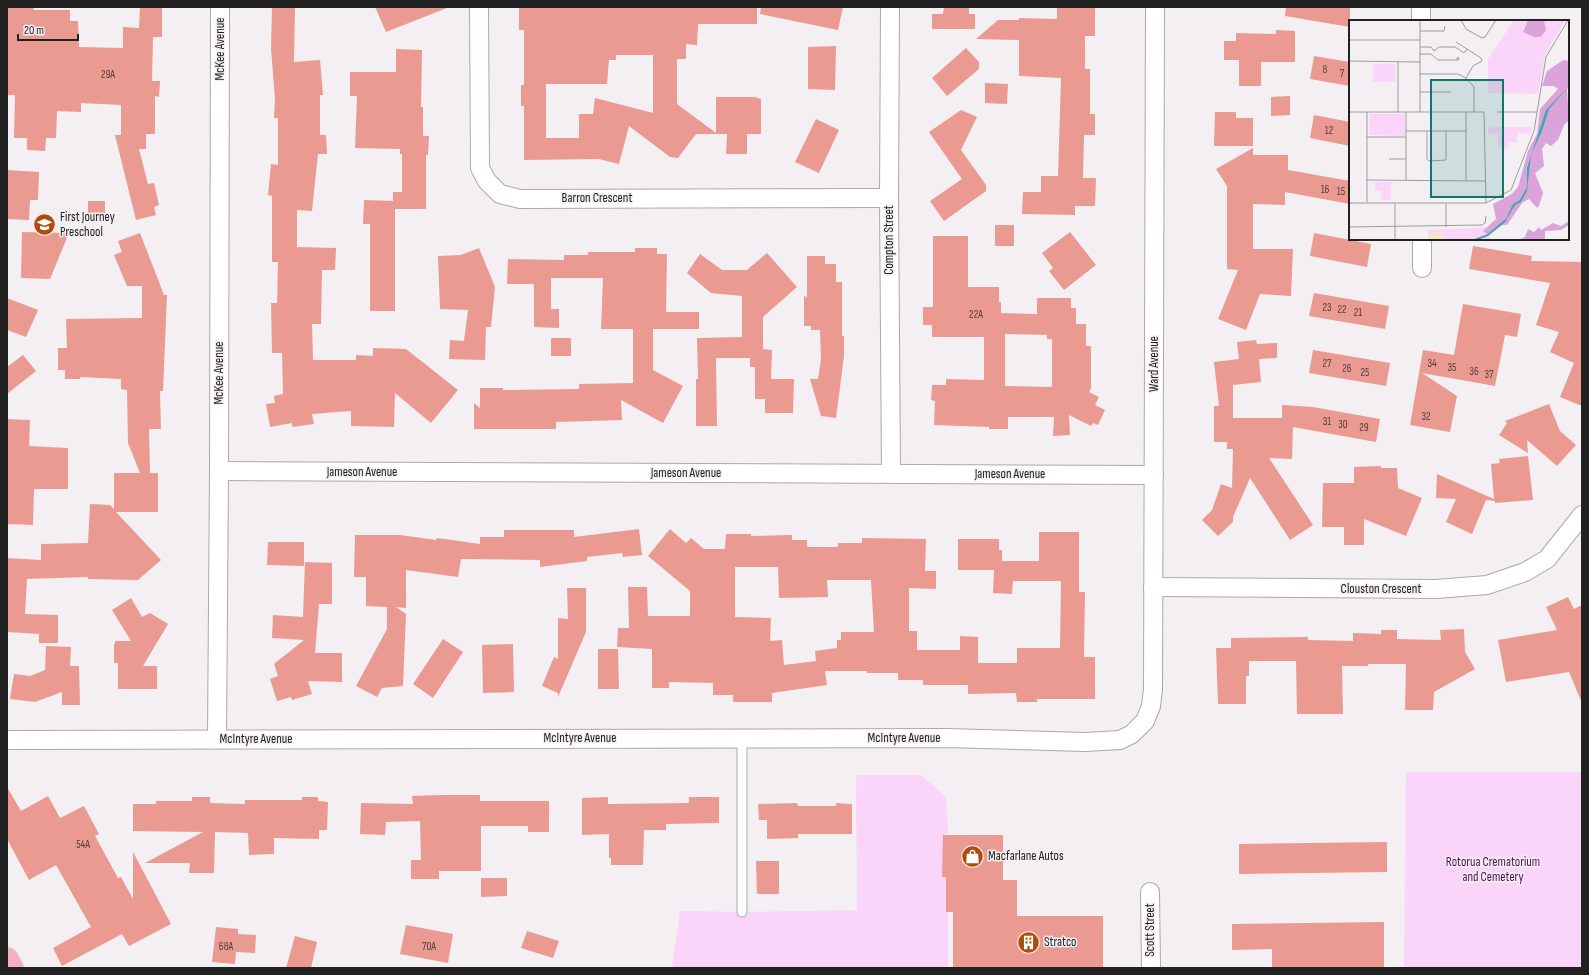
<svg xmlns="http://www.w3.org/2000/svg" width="1589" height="975" viewBox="0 0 1589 975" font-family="'Sofia Sans Condensed',sans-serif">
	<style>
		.green { fill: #fbd4fa }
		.building { fill: #ea9a91; fill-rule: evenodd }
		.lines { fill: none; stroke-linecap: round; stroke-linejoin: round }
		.lane-casing { stroke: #aca8ac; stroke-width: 11 }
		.street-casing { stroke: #aca8ac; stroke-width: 20 }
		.highway-casing { stroke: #cecece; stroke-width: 24 }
		.lane { stroke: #fff; stroke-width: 9 }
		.street { stroke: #fff; stroke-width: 18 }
		.highway { stroke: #f9adbf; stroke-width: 22 }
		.labels { text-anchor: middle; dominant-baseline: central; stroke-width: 3; stroke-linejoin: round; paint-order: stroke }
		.number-label { font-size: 11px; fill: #543f3e }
		.street-label { font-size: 13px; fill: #222122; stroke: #f3eff3 }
		.poi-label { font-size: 13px; fill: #222122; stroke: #f3eff3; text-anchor: start }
		.park-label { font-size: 13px; fill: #500e52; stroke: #f3eff3 }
		.inset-river { fill: none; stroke: #3ba9b0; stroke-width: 2 }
		.inset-road { fill: none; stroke: #9f9d9f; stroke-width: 1 }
		.view { fill: #0f766e; fill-opacity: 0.15; stroke: #0f766e; stroke-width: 2 }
		.inset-edge { fill: none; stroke: #222122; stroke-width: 2 }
	</style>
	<rect width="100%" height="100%" fill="#f3eff3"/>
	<g class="green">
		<path d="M1406,772H1582V968H1404Z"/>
		<path d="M856,775H921L946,797L948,829V968H672L680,911L742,912L857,910Z"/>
	</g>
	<g class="building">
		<path d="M7,7H33L34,10H70V21H78L79,47L123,48V27L139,28L140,7H162V37H153L152,81H160L159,97L155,96V134H146V149H139L148,184L154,183L159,205L154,207L156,215L136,220L115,135H121V105L81,103V112L57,111L56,138H46L45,151L27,150V138H14L15,95H7Z"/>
		<path d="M272,7H295L294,62L320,60L323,95H320V135H326L327,154H318L312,211L297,210V247L336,248L335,270H322L321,324H312L313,360H356V355L373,356V348L406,349L458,390L431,423L395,393L394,427L351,426V411L312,414L314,424L292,427V423L270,427L266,404L275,403L274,396L283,394L282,353H272L271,303H277L278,262H272V196L268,195L271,164L278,165V118H274L275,99L271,48Z"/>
		<path d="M375,7H446L447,8L386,32Z"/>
		<path d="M519,7H757V24H698L697,45L686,44V59H677V104L716,133V97H755L761,99V134H747V154H726L727,134H696L678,158L670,157L629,126L619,164L599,159L524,160V106H521V85H524V30H519ZM616,55H653V113L595,98L593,114H579V138H546V84H607L609,60H616Z"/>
		<path d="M761,7H843L838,30L760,14Z"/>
		<path d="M944,7H969V14H975V29H932V14H943Z"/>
		<path d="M1057,7H1095V36H1085V69H1090V114H1095V135H1084L1083,178H1096L1095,206H1075V215L1022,214L1023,192H1041V176H1058L1061,78L1019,76V40L976,39L998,20H1019V18L1057,19Z"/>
		<path d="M1286,7H1350V27L1285,16Z"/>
		<path d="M1276,30L1295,31V62H1261V86H1239V60H1224V41H1236V33L1276,34Z"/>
		<path d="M836,46L835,90L808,89V47Z"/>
		<path d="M966,48L979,62V69L947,96L932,78Z"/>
		<path d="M396,49L422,50L421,107H423V136H429L428,155H426V209H395V311H370V224H363L364,200L393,201V192H402V154H400V149L355,148L357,96H350V72H396Z"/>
		<path d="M1314,56L1350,62V86L1310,79Z"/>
		<path d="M985,83L1008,84L1007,104L985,103Z"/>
		<path d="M1290,96V115L1271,116V97Z"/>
		<path d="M961,110L977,117L961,150L986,185V191L944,221L930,201L962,179L929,132Z"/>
		<path d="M1215,112H1236V118H1253V146H1214Z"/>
		<path d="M1314,115L1350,122V146L1310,138Z"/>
		<path d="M816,119L839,130L819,173L795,162Z"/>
		<path d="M1253,148V155H1288V170L1350,181V204L1285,192V205L1253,204V249H1293L1291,296L1260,294L1246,330L1218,319L1238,270L1227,269V186L1216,169Z"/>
		<path d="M7,170L39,172L38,200H30L29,220L7,219Z"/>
		<rect x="88" y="201" width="17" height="20"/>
		<rect x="995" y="225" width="19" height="21"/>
		<path d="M22,232L69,233L50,279L21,278Z"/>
		<path d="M1070,232L1096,265L1064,290L1049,271L1053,268L1042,253Z"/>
		<path d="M140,233L164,295H167L163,391H160L161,429H149L150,473H158V512H116L161,560L138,580L88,579V577L27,579L25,614L58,615V643H39V634L7,632V558L41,560V544L88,543L90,504L110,505L114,509V473H140L128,443L127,390L121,389V379L80,377V379H65V370H58V348H67L66,319L142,318V286H127L114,255L122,252L118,241Z"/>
		<path d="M1314,233L1371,244L1367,267L1310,256Z"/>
		<path d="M933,236H968V287H999V302H1001V313L1037,314V298H1071V308H1076V324H1086V346H1091V388L1089,392L1099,397L1095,405L1105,410L1098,425L1093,423L1091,426L1069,415L1070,435L1053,436L1054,417H1008V429H989V427L934,425L935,401L931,400L932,385H946V379L984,380V337H932V325H923V307H933ZM1005,334L1047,335V339H1052V387L1005,386Z"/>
		<path d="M1473,246L1532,256L1531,261L1582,262V406L1560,397L1574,363L1550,352L1559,332L1536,325L1550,283L1469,269Z"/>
		<path d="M479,248L495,287L491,327H486L485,360L449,359L450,340L464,341L468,310L440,309L438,256L461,255Z"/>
		<path d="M635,248H657V254H667L666,312H699V329H653V370L683,386L663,423L621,400L622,420L556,422V429H474V403L480,408V388H503V390L579,389V384L633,383V329H601L603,278H551V309H559V328L534,327V284H507L508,259L564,260V255H588V252H635Z"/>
		<path d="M767,253L797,287L763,317V349L772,350L771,379H794L793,413H765V399H755V367H750V358H716L717,426H696V379H698L697,338L742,337V296L711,293L687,273L700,254L722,270H747Z"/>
		<path d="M807,256H825V264H836V282H842V336H844V356L836,418L821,416L810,379H818L821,359L820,330H811V326H804V295L807,298Z"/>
		<path d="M1314,293L1389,306L1385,329L1309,316Z"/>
		<path d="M7,298L38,310L26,337L7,330Z"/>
		<path d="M1463,304L1521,314L1517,337L1505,335L1495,386L1422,373L1457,396L1450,432L1410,425L1423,350L1454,355Z"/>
		<rect x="551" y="338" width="20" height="18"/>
		<path d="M1256,340L1257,344L1277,343V358L1259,359L1261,382L1233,385V418H1282V405L1313,407L1380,419L1376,442L1293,427L1292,459L1269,458L1313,525L1290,540L1250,478L1233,517V522L1218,536L1202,520L1212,510L1221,484L1232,488L1233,449H1227V442H1214V406H1219L1214,362L1239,359L1237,342Z"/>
		<path d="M1313,350L1390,363L1386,386L1309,373Z"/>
		<path d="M23,355L36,371L7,394V367Z"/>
		<path d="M1549,404L1560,431L1576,445L1557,466L1527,440L1528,453L1499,435L1507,423L1505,421Z"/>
		<path d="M7,419L30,420L29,446L68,448V489H34L33,525L7,524Z"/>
		<path d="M1528,456L1533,500L1495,503V501L1486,500L1472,534L1446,522L1456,499L1436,498L1437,474L1494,499L1491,464L1500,463L1499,459Z"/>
		<path d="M1381,466V468H1397L1398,488L1422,498L1406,536L1364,519V545H1344V527H1322L1323,483H1354V467Z"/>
		<path d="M639,529L642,555L623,557L622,553L587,557V561L540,567V560L461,559L458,577L406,570V608L396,607L406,614L403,686L382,688L377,697L356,686L387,629V607L366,606V577H354L355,535H400L436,540L437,538L480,544V537H504V530H574V537Z"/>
		<path d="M670,529L686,543L691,538L704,549H725L726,534H751V536L792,535V540H807V547H838V543H862V538L926,539L925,571H936V589L909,588V631H917V650H960V636L978,637V663H1017V648H1060L1061,581H1013L1012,594L993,593L994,570H958V539H999V550H1002V561H1039V532H1079V592H1085L1084,657H1095V699H1037V702H1017L1016,693L968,694V685H923V680H898V673H867V671H825L827,685L772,693V702H733V695H713V683L669,682V688H652V649L617,647L618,628H629L628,587H647L648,616H690V591L648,556ZM735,567H778L779,598L828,597L827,580H871L874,632H841V640H837V648L815,651L816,661L784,665L782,640L770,641L771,618L735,617Z"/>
		<path d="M268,542H304V566L267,565Z"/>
		<path d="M305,562L332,563V604H319L315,653H342V682L308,681L312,694L292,700L291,697L277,701L270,679L278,676L274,664L304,640L272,638L273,615L303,617Z"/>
		<path d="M567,588H586V632L558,697V693L542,686L554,657L558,659V618L568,619Z"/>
		<path d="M1568,597L1574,609L1582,605V703L1569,672L1506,682L1498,640L1557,630L1546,607Z"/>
		<path d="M131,598L142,617L150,613L168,624L143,666H157V689H118V663H114V644H115V641H131L112,610Z"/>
		<path d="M1464,629L1465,652L1475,669L1434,692L1433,710H1405L1406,664H1368V666H1342L1343,714H1297L1296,661H1249V676H1246V704H1218L1216,648H1231V638L1308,637V640L1353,641V633L1381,634V630H1397V639L1441,640L1440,630Z"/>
		<path d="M443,639L463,652L433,698L413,684Z"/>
		<path d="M513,644L514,692L483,693L482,645Z"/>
		<path d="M46,646L71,647L70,666H79L80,705H62V692L35,702L10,699L14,674L30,676L45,670Z"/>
		<path d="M598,649H618L619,689H598Z"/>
		<path d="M7,787L21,811L48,796L60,818L84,806L99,834L95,836L118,878L121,877L133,899V852L171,924L129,946L122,934L62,966L53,948L91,927L56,865L29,880L7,839Z"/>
		<path d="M439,795H480V801H549V832H528V826H481V871H439V879H411V860H421L420,821L386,822L385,835L360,834L361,803L413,804L412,796Z"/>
		<path d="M192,797H210V803L245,804V800H302V797H318V801L328,802L327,830H319V839L274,838V854L249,855L248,833L215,832L214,873H189L190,863H145L203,832L133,831V804H156V801H192Z"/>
		<path d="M608,797V804L689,803V797H719V823L666,824V830H644L643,865H611V858H609V834L582,835V798Z"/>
		<path d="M797,803L798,806H836V803L852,804V834H798V838L767,839V820H759L758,804Z"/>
		<path d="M943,835H1003V880H1017V916H1103V968H953V912H946V877H942Z"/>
		<path d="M1387,842V872L1239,874V844Z"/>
		<path d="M756,861H779V894H757Z"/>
		<path d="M481,878H507V896L481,897Z"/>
		<path d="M1384,922V968H1272V949L1232,950V924Z"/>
		<path d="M406,925L453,934L448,963L400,954Z"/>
		<path d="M216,927L238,929V934L256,935L255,953L236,952L235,964L212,962Z"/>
		<path d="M527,931L559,941L553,958L521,948Z"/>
		<path d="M295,936L317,942L311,968H286Z"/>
	</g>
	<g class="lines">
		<defs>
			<path id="lane" d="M742,912V738"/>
			<g id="street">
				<path d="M479,7L480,168L487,181L500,194L520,199L889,198"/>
				<path d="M890,7L889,198L891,473"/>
				<path d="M1421,7V21"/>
				<path d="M1422,239V268"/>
				<path d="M219,471L1154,475"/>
				<path d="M1153,587L1436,589L1487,585L1525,572L1547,559L1582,515"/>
				<path d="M217,739L219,471L220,7"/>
				<path d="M7,740L947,738L1085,742L1120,740L1132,734L1145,721L1151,706L1153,689L1155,7"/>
				<path d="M1150,892L1151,968"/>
			</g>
			<path id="highway" d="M7,959L12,968"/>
		</defs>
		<use href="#lane" class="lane-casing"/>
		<use href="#street" class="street-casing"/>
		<use href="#highway" class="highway-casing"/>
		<use href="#lane" class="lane"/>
		<use href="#street" class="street"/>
		<use href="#highway" class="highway"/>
	</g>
	<defs>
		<symbol id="school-disc" viewBox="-11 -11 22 22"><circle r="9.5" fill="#ae4d0b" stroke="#f3eff3"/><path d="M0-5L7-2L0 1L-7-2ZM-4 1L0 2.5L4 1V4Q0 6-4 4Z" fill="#fff"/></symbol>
		<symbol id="shop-disc" viewBox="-11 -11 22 22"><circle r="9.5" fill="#ae4d0b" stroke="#f3eff3"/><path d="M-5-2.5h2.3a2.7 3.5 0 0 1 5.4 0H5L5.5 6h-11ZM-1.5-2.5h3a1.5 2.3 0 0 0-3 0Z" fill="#fff"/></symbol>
		<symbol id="building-disc" viewBox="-11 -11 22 22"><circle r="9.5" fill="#ae4d0b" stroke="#f3eff3"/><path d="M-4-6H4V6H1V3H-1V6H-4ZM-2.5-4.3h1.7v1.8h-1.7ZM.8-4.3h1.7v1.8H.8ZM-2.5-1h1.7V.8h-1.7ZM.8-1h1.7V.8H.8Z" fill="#fff"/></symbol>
	</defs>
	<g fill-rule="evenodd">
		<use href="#school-disc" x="32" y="212" width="25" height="25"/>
		<use href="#shop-disc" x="960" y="844" width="25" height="25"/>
		<use href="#building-disc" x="1016" y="930" width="25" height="25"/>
	</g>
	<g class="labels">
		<g class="number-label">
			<text x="1325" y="69">8</text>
			<text x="1342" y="73">7</text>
			<text x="108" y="74">29A</text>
			<text x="1329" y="130">12</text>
			<text x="1325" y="189">16</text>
			<text x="1341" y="191">15</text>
			<text x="1327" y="307">23</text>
			<text x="1342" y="309">22</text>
			<text x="1358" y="312">21</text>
			<text x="976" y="314">22A</text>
			<text x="1327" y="363">27</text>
			<text x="1432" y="363">34</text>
			<text x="1452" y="367">35</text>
			<text x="1347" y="368">26</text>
			<text x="1474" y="371">36</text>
			<text x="1365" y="372">25</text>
			<text x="1489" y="374">37</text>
			<text x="1426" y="416">32</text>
			<text x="1327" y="421">31</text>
			<text x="1343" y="424">30</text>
			<text x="1364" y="427">29</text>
			<text x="83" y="844">54A</text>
			<text x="226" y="946">68A</text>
			<text x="429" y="946">70A</text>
		</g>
		<g class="street-label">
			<text transform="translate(220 49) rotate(-90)">McKee Avenue</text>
			<text x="597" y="198">Barron Crescent</text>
			<text transform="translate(889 240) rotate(-90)">Compton Street</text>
			<text transform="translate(1154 364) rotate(-90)">Ward Avenue</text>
			<text transform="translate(219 373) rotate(-90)">McKee Avenue</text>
			<text x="362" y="472">Jameson Avenue</text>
			<text x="686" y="473">Jameson Avenue</text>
			<text x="1010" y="474">Jameson Avenue</text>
			<text x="1381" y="589">Clouston Crescent</text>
			<text x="580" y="738">McIntyre Avenue</text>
			<text x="904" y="738">McIntyre Avenue</text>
			<text x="256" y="739">McIntyre Avenue</text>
			<text transform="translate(1150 930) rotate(-90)">Scott Street</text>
		</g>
		<g class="poi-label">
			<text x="60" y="217">First Journey<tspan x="60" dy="15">Preschool</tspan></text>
			<text x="988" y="856">Macfarlane Autos</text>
			<text x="1044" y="942">Stratco</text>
		</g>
		<g class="park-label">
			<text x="1493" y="862">Rotorua Crematorium<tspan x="1493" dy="15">and Cemetery</tspan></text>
		</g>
	</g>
	<g transform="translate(1349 20)">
		<rect width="220" height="220" fill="#f3eff3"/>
		<path d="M165,0H179L174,9L176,13L192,17L197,10L195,0H216L196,36L189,74L139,73V39ZM24,44H46V62H24ZM21,94H56V116L20,115ZM143,107H183L181,114L170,113L167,123L160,122L159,128L149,127V114H139V109ZM26,162H42V180H32V171H26ZM139,207L134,211L143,220H93L94,213L79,214V210Z" fill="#fbd4fa"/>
		<path d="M179,0H195L197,10L192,17H185L174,12ZM214,40L220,41V67L218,69L220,100L215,105L209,120L202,126L197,123L193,129L195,146L186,153L194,173L190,186L188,188L180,179L173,183L158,205H153L139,215L134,211L147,199L144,184L163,174L169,167L179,131L188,114L191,89L209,69L205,66H193L198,51ZM220,201V205L212,210L196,211V220H170L176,217L179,209L185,212L190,207L192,210L204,203L212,206Z" fill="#daa3da"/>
		<path d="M95,213L92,215L93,220H79V214Z" fill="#f1e7c2"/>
		<path d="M220,66L200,89L193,111L182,135L178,171L172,182L166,185L155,203L164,184L171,180L178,167V148L197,90Z" fill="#3ba9b0"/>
		<path class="inset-river" d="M126,220L139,215L157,200"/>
		<path class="inset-road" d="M112,0L117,9L133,18L136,17L147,0M71,11H95L96,6M0,20H71M107,22L118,29M71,27H82L85,31L90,27H106L115,33L118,29L132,38L133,41L124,46L117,58M71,34H82L89,40H107L109,37L110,40H107M0,41L71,42M71,54H109L117,58L125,67V92M71,72H102M0,92H135L137,183M18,92V182M49,92V42M71,92V0M148,92H188M57,111H117M78,111V139L80,141L97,140V111M17,117H57M40,139H57M17,160L136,161M57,160V92M117,160V92M0,183H137L162,170L185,111L197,37L219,0M46,184V220M97,184V207M0,207L133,205L136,203L137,196"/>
		<path class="view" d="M82,60H154V177H82Z"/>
		<rect width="220" height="220" class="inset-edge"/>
	</g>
	<rect width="1589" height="975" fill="none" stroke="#222122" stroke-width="16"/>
	<path d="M18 34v6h60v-6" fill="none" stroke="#222122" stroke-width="2"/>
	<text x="24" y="34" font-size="12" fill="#222122" stroke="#f3eff3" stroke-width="3" paint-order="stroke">20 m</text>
</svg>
